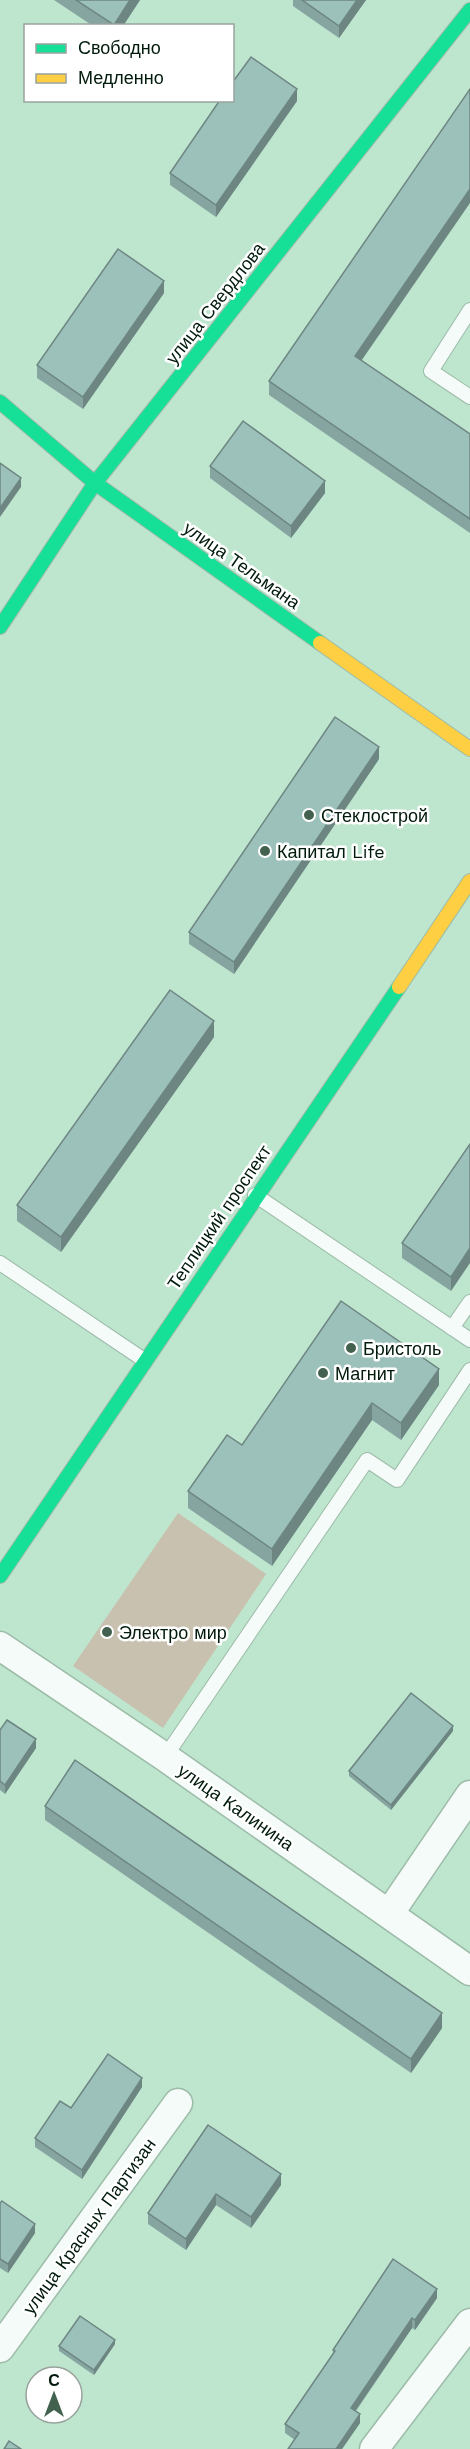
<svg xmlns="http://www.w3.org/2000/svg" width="470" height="2449" viewBox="0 0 470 2449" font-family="'Work Sans',sans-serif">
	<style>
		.green { fill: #c8c1af }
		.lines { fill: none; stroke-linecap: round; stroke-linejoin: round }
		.lane-casing { stroke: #9cbba9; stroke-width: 16 }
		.street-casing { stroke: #9cbba9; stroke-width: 31 }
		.fast-casing { stroke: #9cbba9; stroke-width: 16 }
		.slow-casing { stroke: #9cbba9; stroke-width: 16 }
		.lane { stroke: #f5fbf8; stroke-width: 14 }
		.street { stroke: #f5fbf8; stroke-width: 28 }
		.fast { stroke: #16e098; stroke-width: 14 }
		.slow { stroke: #ffcf43; stroke-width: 14 }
		.wall { fill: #86a5a0 }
		.shaded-wall { fill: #6d8682 }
		.building { fill: #9cc0ba; stroke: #6d8682; stroke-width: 1.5 }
		.poi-dot { fill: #42614f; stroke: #fff; stroke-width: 2 }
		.labels { text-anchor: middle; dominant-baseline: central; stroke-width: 5; stroke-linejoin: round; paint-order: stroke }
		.street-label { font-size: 18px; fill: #001a0b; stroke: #fff }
		.poi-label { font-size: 18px; fill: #001a0b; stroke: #fff; text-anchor: start }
	</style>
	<rect width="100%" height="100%" fill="#bee5ce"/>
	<path class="green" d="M178,1513L266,1574L163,1728L73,1666Z"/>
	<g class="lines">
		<defs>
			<g id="lane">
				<path d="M470,310L431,371L470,397"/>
				<path d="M255,1195L470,1340"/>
				<path d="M0,1263L144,1360"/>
				<path d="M452,1328L470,1302"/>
				<path d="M165,1757L367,1460L397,1480L470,1370"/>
			</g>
			<g id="street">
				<path d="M0,1646L165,1757L470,1971"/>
				<path d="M389,1914L470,1795"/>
				<path d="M0,2348L178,2103"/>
				<path d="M374,2449L470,2323"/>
			</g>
			<g id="fast">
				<path d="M0,402L95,483L320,643"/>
				<path d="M0,627L95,483L470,10"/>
				<path d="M0,1576L399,987"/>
			</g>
			<g id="slow">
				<path d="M320,643L470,749"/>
				<path d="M399,987L470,881"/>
			</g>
		</defs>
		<use href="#lane" class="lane-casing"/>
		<use href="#street" class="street-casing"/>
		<use href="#fast" class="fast-casing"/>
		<use href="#slow" class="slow-casing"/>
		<use href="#lane" class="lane"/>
		<use href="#street" class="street"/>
		<use href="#fast" class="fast"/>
		<use href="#slow" class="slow"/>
	</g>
	<g class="wall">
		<path d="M54,0H140L123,26H93Z"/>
		<path d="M293,0H366L339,38L293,6Z"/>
		<path d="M297,101L216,217L170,185V173Z"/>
		<path d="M164,293L83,409L37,378V365Z"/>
		<path d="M362,361L470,434V533L269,395V381Z"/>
		<path d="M210,466L325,493L291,538L210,478Z"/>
		<path d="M379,759L234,974L189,944V932Z"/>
		<path d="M214,1037L61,1252L17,1221V1205Z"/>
		<path d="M470,1144L451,1291L402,1258V1243Z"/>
		<path d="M341,1301L439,1385L401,1440L372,1420L272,1566L188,1508V1491L242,1445Z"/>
		<path d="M0,1730L36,1748L5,1794L0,1790Z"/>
		<path d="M453,1731L391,1810L349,1776V1771Z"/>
		<path d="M45,1806L442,2028L411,2073L45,1820Z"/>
		<path d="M142,2087L82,2179L35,2147V2138L71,2108Z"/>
		<path d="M208,2125L281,2185L251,2228L216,2205L186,2250L148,2224V2213Z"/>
		<path d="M0,2203L35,2233L8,2273L0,2268Z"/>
		<path d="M437,2298L415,2330L412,2328L356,2411L360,2423L342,2449H288L295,2440L285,2433V2424L333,2355V2350Z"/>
		<path d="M115,2344L94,2375L59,2351V2346Z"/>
	</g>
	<g class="shaded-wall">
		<path d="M130,0H140L123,26H114Z"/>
		<path d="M357,0H366L339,38V26Z"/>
		<path d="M297,89V101L216,217V205Z"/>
		<path d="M470,189V203L355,370V356Z"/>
		<path d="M164,281V293L83,409V397Z"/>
		<path d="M21,478V487L0,517V508Z"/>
		<path d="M325,481V493L291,538V526Z"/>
		<path d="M379,747V759L234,974V962Z"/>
		<path d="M214,1021V1037L61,1252V1237Z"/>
		<path d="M470,1248V1263L451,1291V1277Z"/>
		<path d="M439,1369V1385L401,1440V1423Z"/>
		<path d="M372,1403V1420L272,1566V1549Z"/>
		<path d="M453,1726V1731L391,1810V1805Z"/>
		<path d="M36,1739V1748L5,1794V1785Z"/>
		<path d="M442,2013V2028L411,2073V2059Z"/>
		<path d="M142,2078V2087L82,2179V2170Z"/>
		<path d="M281,2174V2185L251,2228V2217Z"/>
		<path d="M216,2194V2205L186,2250V2239Z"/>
		<path d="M35,2224V2233L8,2273V2264Z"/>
		<path d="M437,2289V2298L415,2330V2320Z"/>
		<path d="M412,2318V2328L351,2417V2408Z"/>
		<path d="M115,2340V2344L94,2375V2370Z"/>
		<path d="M360,2414V2423L342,2449H336Z"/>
	</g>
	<g class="building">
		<path d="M76,0H130L114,25Z"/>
		<path d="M302,0H357L339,26Z"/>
		<path d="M251,57L297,89L216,205L170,173L220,100H232V83Z"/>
		<path d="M470,89V189L355,356L470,434V519L269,381Z"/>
		<path d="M118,249L164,281L83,397L37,365Z"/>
		<path d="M243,421L325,481L291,526L210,466Z"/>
		<path d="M0,463L21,478L0,508Z"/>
		<path d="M335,717L379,747L234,962L189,932Z"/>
		<path d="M170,990L214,1021L61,1237L17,1205Z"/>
		<path d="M470,1144V1248L451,1277L402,1243Z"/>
		<path d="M341,1301L439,1369L401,1423L372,1403L272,1549L188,1491L227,1435L242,1445Z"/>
		<path d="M411,1693L453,1726L391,1805L349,1771Z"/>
		<path d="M7,1720L36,1739L5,1785L0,1781V1730Z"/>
		<path d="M75,1760L442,2013L411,2059L45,1806Z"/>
		<path d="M108,2054L142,2078L82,2170L35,2138L60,2101L71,2108Z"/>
		<path d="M208,2125L281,2174L251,2217L216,2194L186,2239L148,2213Z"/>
		<path d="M2,2201L35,2224L8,2264L0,2259V2203Z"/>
		<path d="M393,2259L437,2289L415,2320L412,2318L351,2408L360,2414L336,2449H288L299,2433L285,2424L335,2351L333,2350Z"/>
		<path d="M80,2316L115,2340L94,2370L59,2346Z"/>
		<path d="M9,2441L21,2449H4Z"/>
	</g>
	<g class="poi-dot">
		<circle cx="309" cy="815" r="6"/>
		<circle cx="265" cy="851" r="6"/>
		<circle cx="351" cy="1348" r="6"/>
		<circle cx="323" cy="1373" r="6"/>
		<circle cx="107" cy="1632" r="6"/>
	</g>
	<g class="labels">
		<g class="street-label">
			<text transform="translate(215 303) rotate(-52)">улица Свердлова</text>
			<text transform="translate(242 565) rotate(35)">улица Тельмана</text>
			<text transform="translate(219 1217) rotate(-56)">Теплицкий проспект</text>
			<text transform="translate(236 1807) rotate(35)">улица Калинина</text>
			<text transform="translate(89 2226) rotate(-54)">улица Красных Партизан</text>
		</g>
		<g class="poi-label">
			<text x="321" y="815">Стеклострой</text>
			<text x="277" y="851">Капитал Life</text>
			<text x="363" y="1348">Бристоль</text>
			<text x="335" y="1373">Магнит</text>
			<text x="119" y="1632">Электро мир</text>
		</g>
	</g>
	<rect x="24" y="24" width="210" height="78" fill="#ffffff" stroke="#99a39d" stroke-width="1.5"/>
	<rect x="36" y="44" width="30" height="9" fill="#16e098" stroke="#99a39d" stroke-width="1.5"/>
	<text x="78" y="54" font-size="18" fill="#001a0b">Свободно</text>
	<rect x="36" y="74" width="30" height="9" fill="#ffcf43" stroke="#99a39d" stroke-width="1.5"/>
	<text x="78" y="84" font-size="18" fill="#001a0b">Медленно</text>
	<g transform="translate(54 2395)"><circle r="28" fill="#ffffff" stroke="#99a39d" stroke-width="1.5"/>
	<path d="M0-4.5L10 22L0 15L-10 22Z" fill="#42614f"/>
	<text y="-9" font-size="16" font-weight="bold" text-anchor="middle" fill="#001a0b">С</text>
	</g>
</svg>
